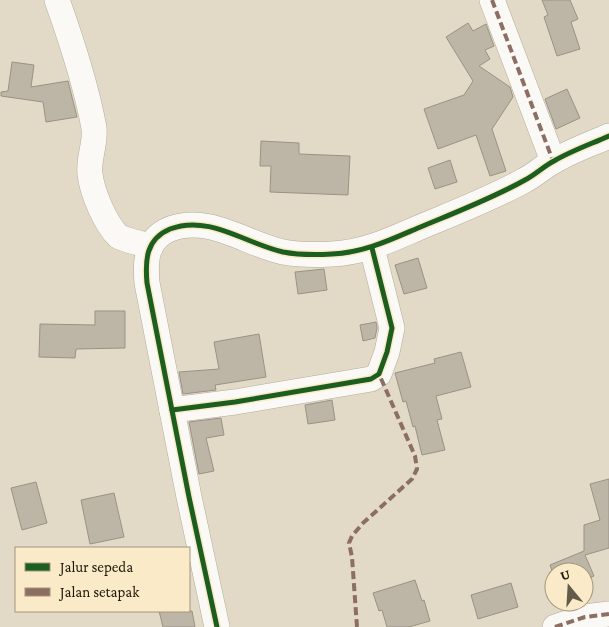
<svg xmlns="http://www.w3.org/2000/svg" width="609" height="627" viewBox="0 0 609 627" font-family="'Crimson Pro',serif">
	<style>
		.building { fill: #bdb6a7; stroke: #9a9385 }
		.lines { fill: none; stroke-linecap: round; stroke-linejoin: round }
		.minor-casing { stroke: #b3ac9d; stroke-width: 26 }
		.minor { stroke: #fbf9f6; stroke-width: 25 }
		.quiet { stroke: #8d6e63; stroke-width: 4; stroke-dasharray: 8 4; stroke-linecap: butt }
		.cycleway-casing { stroke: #fbeac7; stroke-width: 8 }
		.cycleway { stroke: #1b5e20; stroke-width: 5 }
	</style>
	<rect width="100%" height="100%" fill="#e2d9c6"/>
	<g class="building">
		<path d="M542,0H570L578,19L571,22L580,49L557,56L544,17L548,15Z"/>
		<path d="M468,23L473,31L486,24L494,46L485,50L490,59L479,66L510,87L513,97L492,129L506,171L490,176L476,135L438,149L424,109L464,95L473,81L446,37Z"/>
		<path d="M12,62L34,65L31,87L68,81L77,117L46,122L43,102L1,96V92L8,91Z"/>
		<path d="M567,89L580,118L556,129L545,99Z"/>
		<path d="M261,141L299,143V154L350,156L348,195L270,192L271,166H260Z"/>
		<path d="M450,160L457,182L435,189L428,168Z"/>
		<path d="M418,258L427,288L404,294L395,265Z"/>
		<path d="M324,269L327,290L298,294L295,272Z"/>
		<path d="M95,311H125V348L76,349L75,358L39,357L40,324L95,325Z"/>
		<path d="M376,322L377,328L375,338L363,341L360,325Z"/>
		<path d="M259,334L266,377L215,385L216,390L183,394L179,372L219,369L214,342Z"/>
		<path d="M461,352L471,387L436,396L442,419L437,420L445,450L422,455L415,426L413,427L406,401L403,402L395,373L435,363L434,359Z"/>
		<path d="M332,400L335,420L308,424L305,405Z"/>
		<path d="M221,418L224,435L206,438L214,471L199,474L189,422Z"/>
		<path d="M609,479V548L585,555L594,576L584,580V572H554V576L550,565L584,551V525L600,520L590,484Z"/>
		<path d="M36,482L47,523L22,530L11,488Z"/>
		<path d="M114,493L124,537L90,544L81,500Z"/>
		<path d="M415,580L422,601L424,600L430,621L409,627H387L382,610L379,611L373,593Z"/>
		<path d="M511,583L518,607L478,619L471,595Z"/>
		<path d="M159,611H192L195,627H163Z"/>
	</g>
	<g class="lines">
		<defs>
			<g id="minor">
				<path d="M57,0C72,42 86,84 94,128C96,143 88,159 90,174C92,192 105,223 118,236C124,240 143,244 151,246"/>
				<path d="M492,0L553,161"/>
				<path d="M172,410L235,402L371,379L379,374L387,352L392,328L372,248"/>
				<path d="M217,627L189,497L147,283C145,260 146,239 170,229C209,214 246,244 283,252C299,255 315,255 332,254C363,253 390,240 418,228C454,213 491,199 525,180C535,175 544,166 554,161C571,151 591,144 609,136"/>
				<path d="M555,627L585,617L609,614"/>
			</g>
		</defs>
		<use href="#minor" class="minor-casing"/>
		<use href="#minor" class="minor"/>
		<g class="quiet">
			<path d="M492,0L553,161"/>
			<path d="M357,627L352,557L349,543L352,536L363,523L412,479L417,469L415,456L379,374"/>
			<path d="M555,627L585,617L609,614"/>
		</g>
		<defs>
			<g id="cycleway">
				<path d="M172,410L235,402L371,379L379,374L387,352L392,328L372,248"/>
				<path d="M217,627L189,497L147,283C145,260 146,239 170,229C209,214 246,244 283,252C299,255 315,255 332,254C363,253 390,240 418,228C454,213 491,199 525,180C535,175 544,166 554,161C571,151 591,144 609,136"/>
			</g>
		</defs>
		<use href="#cycleway" class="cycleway-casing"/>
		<use href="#cycleway" class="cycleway"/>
	</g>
	<rect x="15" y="547" width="175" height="65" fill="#fbeac7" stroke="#a2967b"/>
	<rect x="25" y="563" width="25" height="8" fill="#1b5e20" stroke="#a2967b"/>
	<text x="60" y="572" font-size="15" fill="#1d170a">Jalur sepeda</text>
	<rect x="25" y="588" width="25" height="8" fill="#8d6e63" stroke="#a2967b"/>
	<text x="60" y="597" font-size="15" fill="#1d170a">Jalan setapak</text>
	<g transform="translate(569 587) rotate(342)"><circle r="24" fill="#fbeac7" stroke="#a2967b"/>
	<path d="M0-4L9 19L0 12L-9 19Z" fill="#625b4c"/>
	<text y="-8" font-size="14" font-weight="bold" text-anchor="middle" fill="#1d170a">U</text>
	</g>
</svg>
